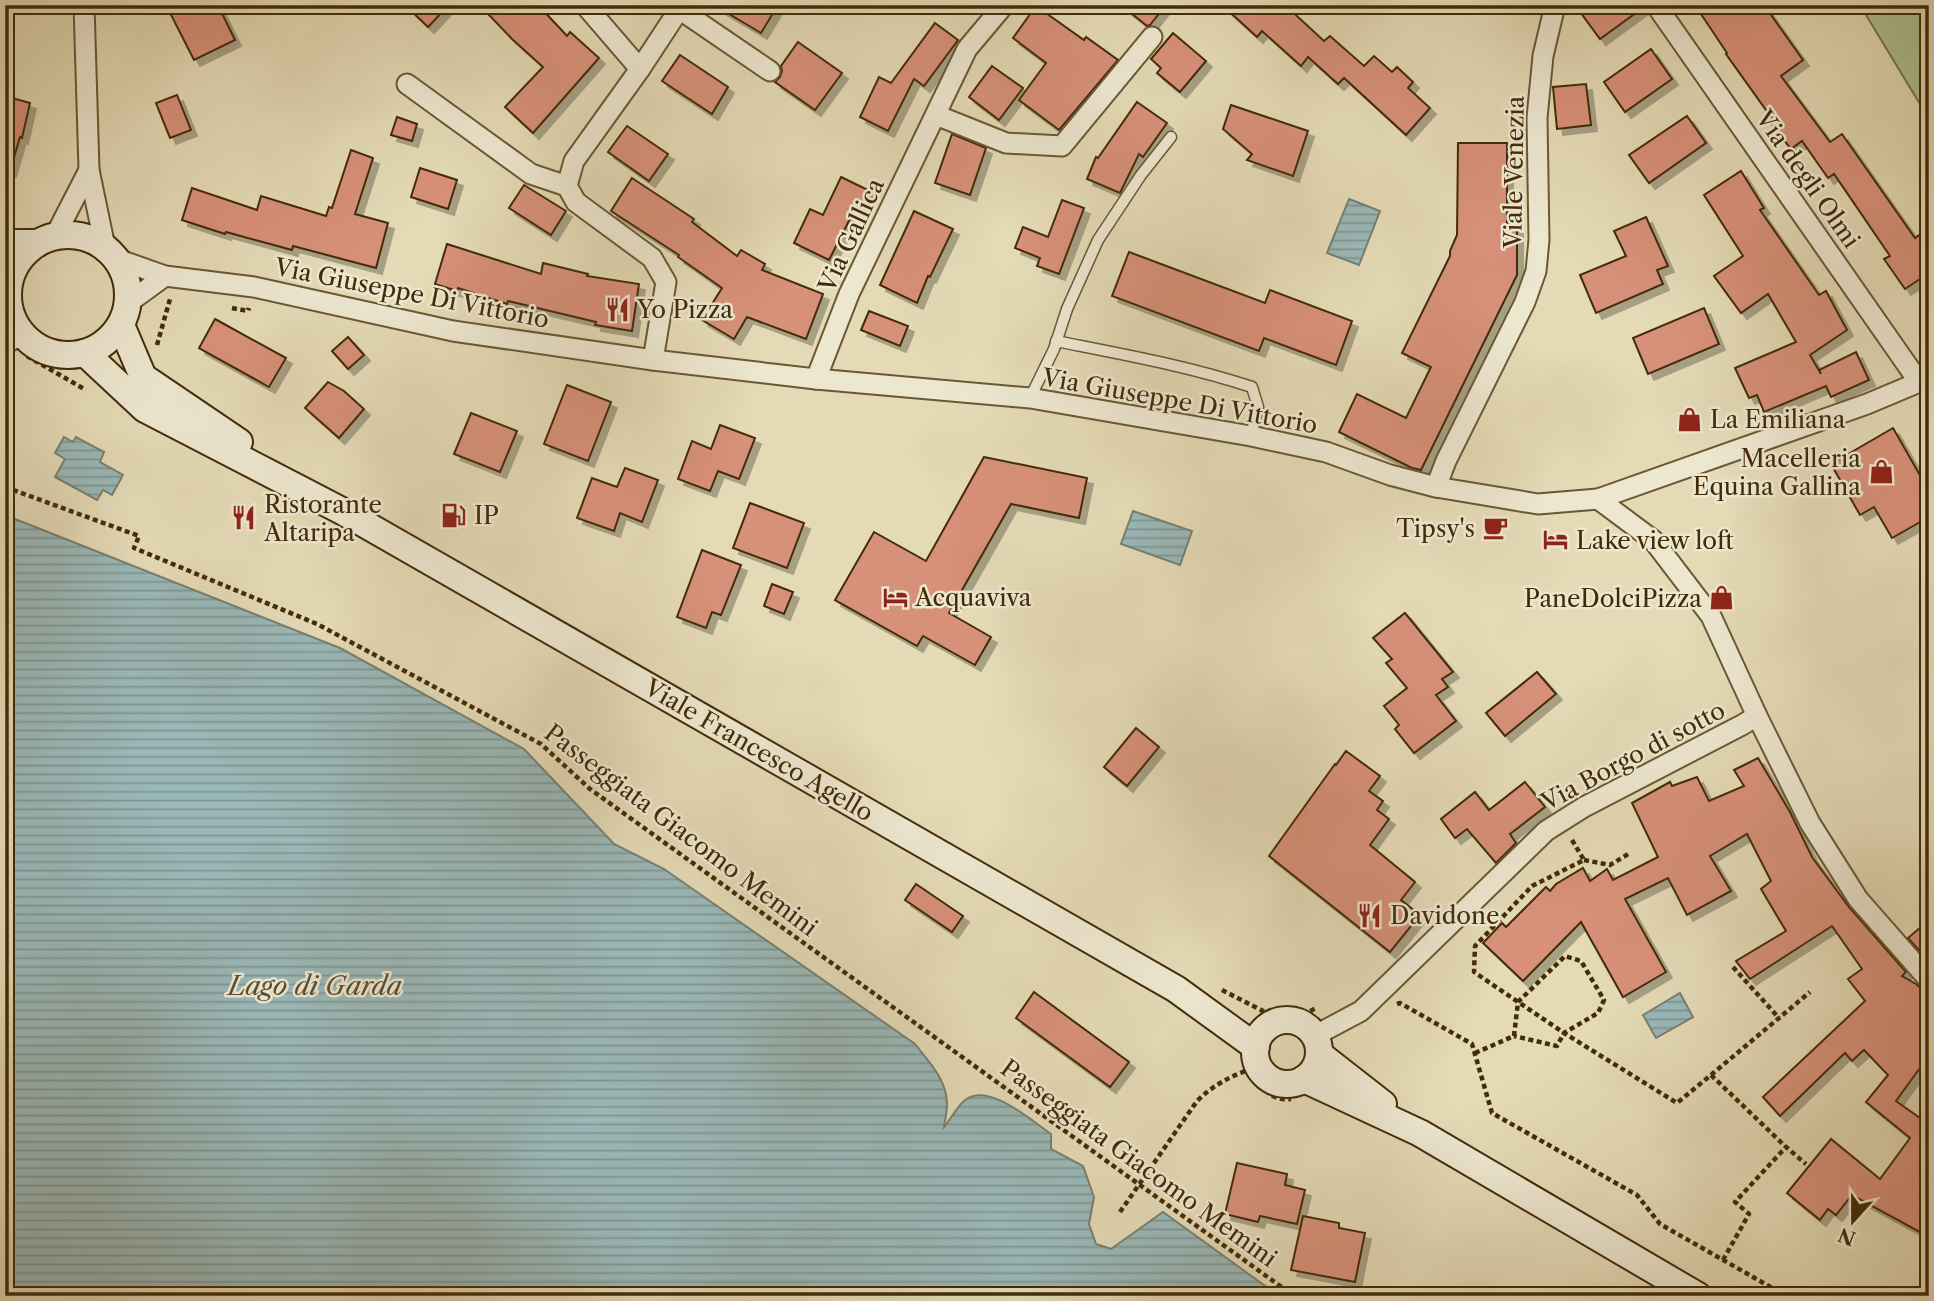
<svg xmlns="http://www.w3.org/2000/svg" width="1934" height="1301" viewBox="0 0 1934 1301" font-family="'Libre Caslon Text',serif">
	<style>
		.pitch { fill: #aec192; stroke: #78764c; stroke-width: 2 }
		.water { fill: url(#water-rules); stroke: #778071; stroke-width: 2 }
		.building { fill: #d79079; stroke: #422c07; stroke-width: 2; filter: url(#shadow) }
		.lines { fill: none; stroke-linecap: round; stroke-linejoin: round }
		.lane-casing { stroke: #6a5833; stroke-width: 13 }
		.street-casing { stroke: #6a5833; stroke-width: 23 }
		.secondary-casing { stroke: #422c07; stroke-width: 30 }
		.path { stroke: #422c07; stroke-width: 4.5; stroke-dasharray: 5 3.5; stroke-linecap: butt }
		.lane { stroke: #ede7d0; stroke-width: 10 }
		.street { stroke: #ede7d0; stroke-width: 19 }
		.secondary { stroke: #ede7d0; stroke-width: 26 }
		.labels { text-anchor: middle; dominant-baseline: central; stroke-width: 5; stroke-linejoin: round; paint-order: stroke }
		.street-label { font-size: 24px; fill: #422c07; stroke: #ede7d0 }
		.poi-label { font-size: 24px; fill: #422c07; stroke: #ede7d0; text-anchor: start }
		.water-label { font-size: 26px; font-style: italic; fill: #584f33; stroke: #ede7d0 }
	</style>
	<defs>
		<pattern id="water-rules" width="6" height="5" patternUnits="userSpaceOnUse" patternTransform="scale(1.75)"><rect width="6" height="5" fill="#9ab8b8"/><path d="M0 2.5h6" fill="none" stroke="#7f9694"/></pattern>
		<filter id="shadow"><feDropShadow dx="6" dy="6" stdDeviation="0" flood-color="#0004"/></filter>
	</defs>
	<rect width="100%" height="100%" fill="#e4dab6"/>
	<filter id="stains"><feTurbulence type="fractalNoise" baseFrequency=".00286" numOctaves="4"/><feColorMatrix values="0 0 0 0 .2 0 0 0 0 .09 0 0 0 0 .02 0 0 0 .5 -.17"/></filter>
	<radialGradient id="worn" r=".72"><stop offset=".6" stop-color="#630" stop-opacity="0"/><stop offset="1" stop-color="#630" stop-opacity=".3"/></radialGradient>
	<path class="pitch" d="M1860,5H1929V119Z"/>
	<g class="water">
		<path d="M1349,199L1380,211L1359,265L1327,253Z"/>
		<path d="M64,437L73,442L76,437L104,452L100,462L123,475L112,495L103,490L97,500L55,477L65,459L55,453Z"/>
		<path d="M1133,511L1192,531L1180,565L1121,544Z"/>
		<path d="M5,515L340,648L524,749L614,844L664,869L915,1044C929,1062 947,1080 947,1104C947,1112 945,1120 944,1127C951,1119 956,1108 964,1101C986,1080 1032,1121 1051,1134V1149L1083,1166L1094,1197L1089,1224L1096,1244L1111,1249L1163,1212L1279,1296H5Z"/>
		<path d="M1680,993L1693,1017L1656,1038L1643,1015Z"/>
	</g>
	<g class="building">
		<path d="M166,5H218L235,40L194,60Z"/>
		<path d="M405,5H449L428,27Z"/>
		<path d="M499,5H538L567,36L570,32L599,58L533,133L505,107L543,67L512,39L489,15Z"/>
		<path d="M714,5H778L761,33Z"/>
		<path d="M1121,5H1166L1150,25L1147,26Z"/>
		<path d="M1222,5H1285L1324,41L1330,36L1364,66L1374,56L1392,72L1397,67L1413,82L1408,88L1430,108L1406,135L1344,78L1338,84L1308,57L1301,66L1262,31L1257,37Z"/>
		<path d="M1575,5H1644V7L1600,39Z"/>
		<path d="M1695,5H1764L1803,60L1781,76L1830,142L1842,134L1915,238L1929,228V273L1905,289L1884,259L1890,256L1834,174L1828,178L1802,141L1791,149L1770,122L1773,120L1726,54L1727,53Z"/>
		<path d="M1036,6L1084,40L1086,37L1118,60L1059,130L1019,100L1046,63L1013,38Z"/>
		<path d="M935,23L958,40L924,86L914,79L888,131L860,117L879,77L891,83Z"/>
		<path d="M1173,33L1206,61L1180,92L1157,73L1161,68L1151,59Z"/>
		<path d="M798,42L842,73L815,110L775,82L780,77L782,71L781,66Z"/>
		<path d="M1651,49L1672,79L1625,112L1604,82Z"/>
		<path d="M680,55L728,87L712,114L662,81Z"/>
		<path d="M992,66L1023,88L999,120L969,97Z"/>
		<path d="M1586,84L1591,125L1557,129L1553,87Z"/>
		<path d="M177,95L191,130L170,138L156,103Z"/>
		<path d="M5,96L30,103L22,138L20,137L10,171H5Z"/>
		<path d="M1137,102L1167,123L1143,157L1139,154L1120,193L1087,179L1096,157L1098,158Z"/>
		<path d="M1231,105L1308,131L1293,176L1247,160L1252,154L1223,129Z"/>
		<path d="M1687,116L1706,143L1649,183L1629,155Z"/>
		<path d="M397,117L417,124L412,141L391,135Z"/>
		<path d="M627,126L668,154L649,181L608,152Z"/>
		<path d="M952,134L986,148L970,195L935,183Z"/>
		<path d="M1458,143H1507V223L1517,228V275L1421,470L1412,468L1339,432L1357,394L1406,418L1431,367L1402,353L1450,256V251L1457,235Z"/>
		<path d="M351,150L373,158L355,214L388,223L376,268L293,246L292,250L226,232L225,234L182,220L192,188L257,210L261,196L326,216L329,207L332,208Z"/>
		<path d="M420,168L457,180L448,209L411,197Z"/>
		<path d="M1741,171L1764,208L1760,210L1819,295L1826,291L1847,330L1810,355L1821,374L1819,370L1856,352L1869,380L1831,397L1826,386L1764,412L1757,395L1749,398L1735,368L1796,342L1768,294L1741,313L1714,276L1743,256L1704,195Z"/>
		<path d="M841,177L870,191L862,209L856,207L829,260L794,243L810,209L823,215Z"/>
		<path d="M632,178L694,219L692,222L737,256L741,250L765,264L762,270L823,294L806,339L747,317L734,339L702,320L722,288L678,257L679,255L611,211Z"/>
		<path d="M524,185L566,211L551,235L509,208Z"/>
		<path d="M1062,200L1084,208L1059,274L1037,266L1040,258L1015,248L1023,227L1048,237Z"/>
		<path d="M914,211L953,229L930,277L928,276L917,303L880,285Z"/>
		<path d="M1646,217L1668,266L1657,270L1663,284L1596,313L1580,275L1626,256L1614,231Z"/>
		<path d="M447,244L541,274L543,263L588,274L587,276L639,284L632,331L595,325L596,322L508,301L507,304L458,288L457,291L435,284Z"/>
		<path d="M1129,252L1265,303L1270,290L1352,321L1336,365L1264,338L1259,351L1112,296Z"/>
		<path d="M1704,308L1719,344L1648,374L1633,338Z"/>
		<path d="M869,311L908,326L900,346L861,330Z"/>
		<path d="M215,319L286,358L269,387L199,348Z"/>
		<path d="M348,337L364,355L348,369L332,351Z"/>
		<path d="M328,382L344,391L364,409L339,438L305,408Z"/>
		<path d="M567,385L611,402L588,461L544,444Z"/>
		<path d="M471,413L517,431L500,472L454,454Z"/>
		<path d="M720,425L755,438L739,479L718,471L710,491L678,479L692,441L711,449Z"/>
		<path d="M1893,428L1929,491V517L1892,538L1874,507L1860,515L1831,464Z"/>
		<path d="M984,457L1087,478L1079,518L1011,504L949,613L991,637L975,665L923,636L917,646L835,600L874,532L926,561Z"/>
		<path d="M625,468L658,480L642,522L620,513L614,531L577,518L592,478L617,487Z"/>
		<path d="M750,503L804,523L787,568L733,548Z"/>
		<path d="M702,550L741,565L721,615L712,612L706,628L677,617Z"/>
		<path d="M772,584L793,592L784,614L764,606Z"/>
		<path d="M1405,613L1453,672L1442,679L1448,687L1436,695L1456,721L1414,753L1395,729L1399,725L1384,706L1407,688L1386,663L1392,659L1373,638Z"/>
		<path d="M1537,672L1556,694L1505,736L1486,713Z"/>
		<path d="M1136,728L1159,747L1127,786L1104,767Z"/>
		<path d="M1346,751L1380,776L1369,791L1383,801L1377,810L1389,819L1370,845L1415,882L1401,900L1420,915L1390,952L1269,856L1335,764L1336,765Z"/>
		<path d="M1758,758L1790,812L1812,857L1849,907L1906,972L1902,976L1916,984L1924,991L1929,992V1076L1920,1068L1896,1101L1923,1120L1929,1112V1237L1852,1195L1836,1215L1828,1209L1820,1220L1787,1193L1831,1139L1880,1179L1910,1138L1866,1102L1888,1075L1864,1050L1852,1061L1845,1053L1780,1116L1763,1097L1865,1001L1848,979L1862,969L1832,926L1750,979L1736,961L1786,931L1761,889L1771,881L1747,834L1710,856L1731,891L1687,915L1668,878L1625,899L1666,972L1623,997L1581,922L1523,981L1483,943L1502,923L1506,927L1546,887L1550,891L1556,884L1583,868L1590,881L1607,869L1613,880L1658,857L1632,803L1670,782L1672,786L1697,777L1709,801L1744,786L1734,770Z"/>
		<path d="M1525,782L1545,807L1510,834L1516,843L1496,863L1467,829L1455,838L1441,819L1475,792L1489,810Z"/>
		<path d="M916,884L963,916L952,932L905,900Z"/>
		<path d="M1929,920V951L1924,956L1908,938Z"/>
		<path d="M1034,992L1129,1062L1110,1087L1016,1018Z"/>
		<path d="M1237,1163L1287,1174L1285,1185L1305,1190L1297,1224L1260,1216L1258,1222L1225,1214Z"/>
		<path d="M1303,1216L1339,1223V1228L1365,1233L1355,1282L1291,1270Z"/>
	</g>
	<g class="lines">
		<defs>
			<g id="lane">
				<path d="M1056,341C1121,354 1189,366 1252,387L1258,407L1251,436"/>
				<path d="M1030,398L1054,349L1067,309L1098,240L1141,175L1171,137"/>
			</g>
			<g id="street">
				<path d="M84,5L89,170L105,247"/>
				<path d="M585,5L640,69"/>
				<path d="M1656,5L1919,382"/>
				<path d="M679,9L770,71"/>
				<path d="M407,84L531,174L567,186"/>
				<path d="M936,115L1006,143L1062,146L1152,37"/>
				<path d="M55,236L89,170"/>
				<path d="M117,259L165,276L254,287L453,331L653,360L816,379L1030,398L1251,436L1326,452L1390,475L1436,487L1538,504L1598,499L1867,404L1929,378"/>
				<path d="M128,303L165,276"/>
				<path d="M5,344L22,334"/>
				<path d="M653,360L666,282L652,258L576,202L567,186L574,161L640,69L682,5"/>
				<path d="M816,379L849,294L967,49L1004,5"/>
				<path d="M1436,487L1446,461L1525,302L1536,271L1539,240L1537,118L1543,56L1555,5"/>
				<path d="M1598,499L1653,540L1711,616L1757,716L1810,823L1858,899L1929,980"/>
				<path d="M1314,1036L1361,1011L1546,831L1584,807L1742,725L1757,716"/>
			</g>
			<g id="secondary">
				<circle cx="68" cy="295" r="60"/>
				<path d="M5,243H37"/>
				<path d="M121,325L143,377L239,442"/>
				<path d="M85,353L145,409L342,511L1176,989L1256,1047"/>
				<circle cx="1287" cy="1052" r="32"/>
				<path d="M1319,1054L1383,1104"/>
				<path d="M1304,1079L1420,1133L1698,1296"/>
			</g>
		</defs>
		<use href="#lane" class="lane-casing"/>
		<use href="#street" class="street-casing"/>
		<use href="#secondary" class="secondary-casing"/>
		<g class="path">
			<path d="M232,308L248,311L249,308"/>
			<path d="M157,345L170,299"/>
			<path d="M27,356L86,390"/>
			<path d="M5,487L139,536L134,548L317,624L541,744L590,789L1294,1296"/>
			<path d="M1572,840L1584,860L1532,886L1475,946L1474,972L1564,1033L1677,1103L1711,1075L1786,1147"/>
			<path d="M1584,860L1610,865L1630,853"/>
			<path d="M1733,967L1779,1018"/>
			<path d="M1222,990L1263,1011L1308,1012L1316,1008"/>
			<path d="M1397,1004L1400,1003L1472,1044L1492,1113L1637,1195L1660,1224L1774,1289L1776,1296"/>
			<path d="M1475,1053L1514,1036L1518,1002L1565,956L1581,961L1604,1000L1598,1013L1564,1033L1557,1046L1514,1036"/>
			<path d="M1250,1070C1260,1085 1270,1102 1291,1099"/>
			<path d="M1711,1075L1810,992"/>
			<path d="M1120,1212L1197,1101C1212,1086 1229,1077 1248,1070"/>
			<path d="M1723,1260L1749,1214L1735,1202L1786,1147L1806,1164"/>
		</g>
		<use href="#lane" class="lane"/>
		<use href="#street" class="street"/>
		<use href="#secondary" class="secondary"/>
	</g>
	<defs>
		<symbol id="restaurant-bare" viewBox="-9 -9 18 18"><path d="M-5-6h1v4h1v-4h1v4h1v-4h1v5L-1.5 .5V6h-2V.5L-5-1ZM5-6V6H3V1.5H1.5Q1.5-4 5-6Z" fill="#8f2418" stroke="#ede7d0" stroke-width="2.5" paint-order="stroke"/></symbol>
		<symbol id="shop-bare" viewBox="-9 -9 18 18"><path d="M-5-2.5h2.3a2.7 3.5 0 0 1 5.4 0H5L5.5 6h-11ZM-1.5-2.5h3a1.5 2.3 0 0 0-3 0Z" fill="#8f2418" stroke="#ede7d0" stroke-width="2.5" paint-order="stroke"/></symbol>
		<symbol id="fuel-bare" viewBox="-9 -9 18 18"><path d="M-5.5-6h7V0h2V4h1.3V-2.5L3-4.5l.8-.8L6-3V5H2.5V1h-1V6h-7ZM-4.2-4.7v3.2H.2V-4.7Z" fill="#8f2418" stroke="#ede7d0" stroke-width="2.5" paint-order="stroke"/></symbol>
		<symbol id="cafe-bare" viewBox="-9 -9 18 18"><path d="M-5.5-4.5H6V0H3Q3 3.5 0 3.5H-2.5Q-5.5 3.5-5.5 0ZM3-3.2v2h1.7v-2ZM-6 4.5H4V6H-6Z" fill="#8f2418" stroke="#ede7d0" stroke-width="2.5" paint-order="stroke"/></symbol>
		<symbol id="hotel-bare" viewBox="-9 -9 18 18"><path d="M-6-4.5h1.5V1H6V5H4.5V3h-9V5H-6ZM-4 0a1.8 1.8 0 1 1 3.6 0ZM.5 0V-2.5h3Q6-2.5 6 0Z" fill="#8f2418" stroke="#ede7d0" stroke-width="2.5" paint-order="stroke"/></symbol>
	</defs>
	<g fill-rule="evenodd">
		<use href="#restaurant-bare" x="600" y="292" width="35" height="35"/>
		<use href="#shop-bare" x="1672" y="402" width="35" height="35"/>
		<use href="#shop-bare" x="1864" y="454" width="35" height="35"/>
		<use href="#fuel-bare" x="436" y="498" width="35" height="35"/>
		<use href="#restaurant-bare" x="226" y="500" width="35" height="35"/>
		<use href="#cafe-bare" x="1478" y="510" width="35" height="35"/>
		<use href="#hotel-bare" x="1538" y="522" width="35" height="35"/>
		<use href="#hotel-bare" x="878" y="580" width="35" height="35"/>
		<use href="#shop-bare" x="1704" y="580" width="35" height="35"/>
		<use href="#restaurant-bare" x="1352" y="898" width="35" height="35"/>
	</g>
	<g class="labels">
		<g class="street-label">
			<text transform="translate(1514 172) rotate(-89)">Viale Venezia</text>
			<text transform="translate(1808 179) rotate(55)">Via degli Olmi</text>
			<text transform="translate(851 235) rotate(-65)">Via Gallica</text>
			<text transform="translate(412 293) rotate(11)">Via Giuseppe Di Vittorio</text>
			<text transform="translate(1180 401) rotate(10)">Via Giuseppe Di Vittorio</text>
			<text transform="translate(759 750) rotate(30)">Viale Francesco Agello</text>
			<text transform="translate(1633 756) rotate(-28)">Via Borgo di sotto</text>
			<text transform="translate(681 830) rotate(37)">Passeggiata Giacomo Memini</text>
			<text transform="translate(1139 1163) rotate(36)">Passeggiata Giacomo Memini</text>
		</g>
		<g class="poi-label">
			<text x="637" y="309">Yo Pizza</text>
			<text x="1710" y="419">La Emiliana</text>
			<text x="1861" y="458" text-anchor="end">Macelleria<tspan x="1861" dy="28">Equina Gallina</tspan></text>
			<text x="264" y="504">Ristorante<tspan x="264" dy="28">Altaripa</tspan></text>
			<text x="474" y="515">IP</text>
			<text x="1475" y="528" text-anchor="end">Tipsy's</text>
			<text x="1576" y="540">Lake view loft</text>
			<text x="915" y="597">Acquaviva</text>
			<text x="1702" y="598" text-anchor="end">PaneDolciPizza</text>
			<text x="1390" y="915">Davidone</text>
		</g>
		<g class="water-label">
			<text x="315" y="986">Lago di Garda</text>
		</g>
	</g>
	<rect width="1934" height="1301" fill="none" stroke="#e4dab6" stroke-width="28"/>
	<rect x="7" y="7" width="1920" height="1287" fill="none" stroke="#422c07" stroke-width="3.5"/>
	<rect x="14" y="14" width="1906" height="1273" fill="none" stroke="#422c07" stroke-width="2"/>
	<g transform="translate(1853 1221) rotate(201)" stroke="#ede7d0" stroke-width="5" paint-order="stroke">
	<path d="M0-5L12 26L0 18L-12 26Z" fill="#422c07"/>
	<text y="-10" font-size="19" font-weight="bold" text-anchor="middle" fill="#422c07">N</text>
	</g>
	<rect width="100%" height="100%" filter="url(#stains)"/>
	<rect width="100%" height="100%" fill="url(#worn)"/>
</svg>
